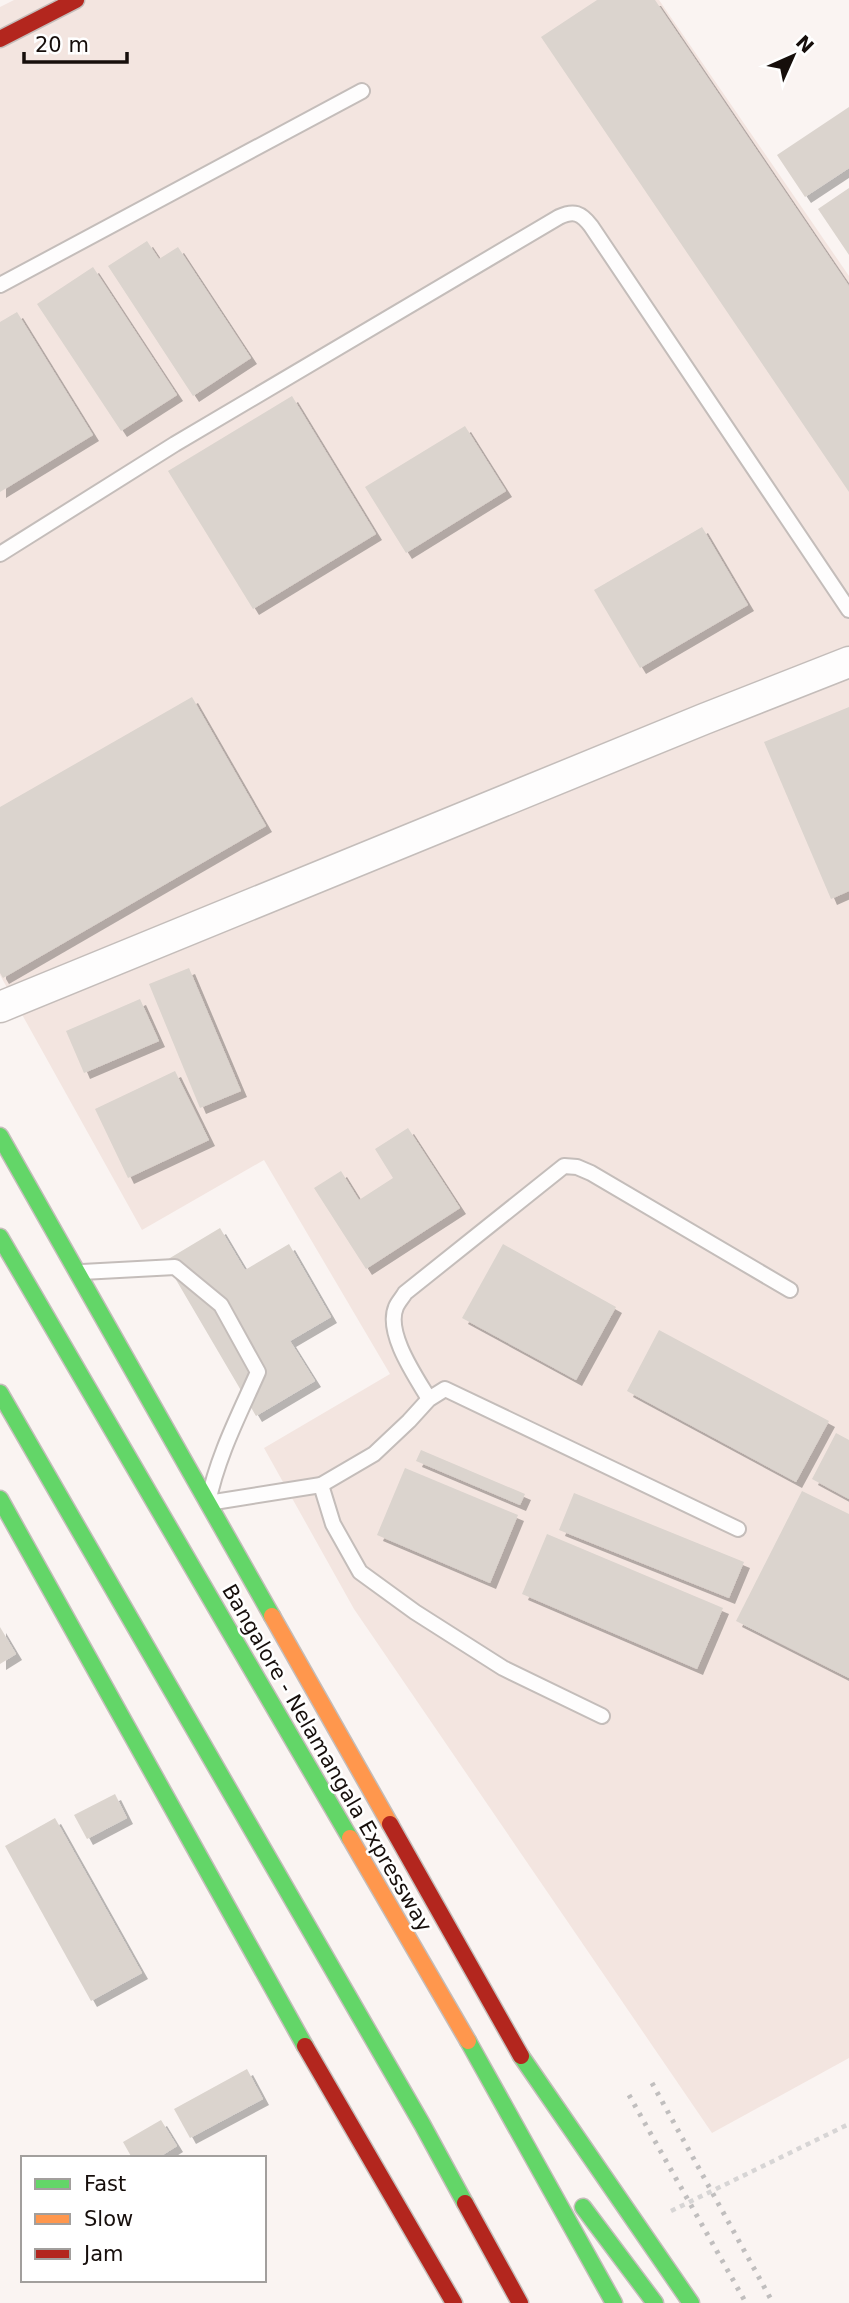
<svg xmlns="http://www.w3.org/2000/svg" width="849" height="2303" viewBox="0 0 849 2303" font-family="'DejaVu Sans',sans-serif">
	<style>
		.built { fill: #f3e5e0 }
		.building { fill: #dbd4ce; filter: url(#shadow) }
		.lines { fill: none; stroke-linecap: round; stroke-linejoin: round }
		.lane-casing { stroke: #c4bdba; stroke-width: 18 }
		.street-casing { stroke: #c4bdba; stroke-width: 33 }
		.fast-casing { stroke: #c4bdba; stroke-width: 19 }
		.slow-casing { stroke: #c4bdba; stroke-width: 19 }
		.jam-casing { stroke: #c4bdba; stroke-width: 19 }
		.path { stroke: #d7d5d5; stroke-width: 4.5; stroke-dasharray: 5 5; stroke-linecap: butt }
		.lane { stroke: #fefdfd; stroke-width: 14 }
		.street { stroke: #fefdfd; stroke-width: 30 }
		.fast { stroke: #63d668; stroke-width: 16 }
		.slow { stroke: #ff974d; stroke-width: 16 }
		.jam { stroke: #b3261e; stroke-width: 16 }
		.rail { stroke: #c0bebe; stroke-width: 5; stroke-dasharray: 3.5 7; stroke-linecap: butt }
		.labels { text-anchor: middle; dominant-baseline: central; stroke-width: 5; stroke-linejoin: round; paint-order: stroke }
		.street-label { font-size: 21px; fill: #160e0b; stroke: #fff }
	</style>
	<defs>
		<filter id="shadow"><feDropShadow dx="6" dy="6" stdDeviation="0" flood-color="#0004"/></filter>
	</defs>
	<rect width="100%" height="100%" fill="#faf4f2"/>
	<path class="built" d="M14,0H659L849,276V2058L712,2133L354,1609L264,1448L390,1374L264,1160L142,1230L0,975V7Z"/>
	<g class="building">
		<path d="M597,0H655L849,286V492L541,37Z"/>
		<path d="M849,107V168L805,197L777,155Z"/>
		<path d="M849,188V255L818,209Z"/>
		<path d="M147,241L159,259L178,247L251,358L193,396L108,266Z"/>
		<path d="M93,267L177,395L121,431L37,304Z"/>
		<path d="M17,312L93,435L0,492V322Z"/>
		<path d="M292,396L376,534L253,609L168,471Z"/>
		<path d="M465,426L506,491L406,553L365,487Z"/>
		<path d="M702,527L748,605L640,668L594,590Z"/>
		<path d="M192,697L266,826L3,978L0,973V807Z"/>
		<path d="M849,707V891L831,899L764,742Z"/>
		<path d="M189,968L241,1091L200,1108L149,984Z"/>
		<path d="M140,999L159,1041L84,1073L66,1031Z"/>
		<path d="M175,1071L209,1140L128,1178L95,1109Z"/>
		<path d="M408,1128L460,1208L366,1269L314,1188L341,1171L359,1200L393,1178L375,1149Z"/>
		<path d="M220,1228L245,1270L289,1244L331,1317L290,1341L315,1381L256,1416L165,1261Z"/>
		<path d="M503,1244L616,1307L576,1380L462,1318Z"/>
		<path d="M659,1330L829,1421L796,1482L627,1391Z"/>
		<path d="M836,1433L849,1440V1499L812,1479Z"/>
		<path d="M421,1450L525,1494L520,1505L416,1461Z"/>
		<path d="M405,1468L518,1515L490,1583L377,1535Z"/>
		<path d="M802,1491L849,1514V1678L736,1621Z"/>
		<path d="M574,1493L744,1562L729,1598L559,1530Z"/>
		<path d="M547,1534L723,1608L697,1669L522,1594Z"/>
		<path d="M0,1627L16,1654L0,1664Z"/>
		<path d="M115,1794L127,1818L87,1839L74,1815Z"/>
		<path d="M55,1818L142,1973L91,2001L5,1846Z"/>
		<path d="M247,2069L263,2099L190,2138L174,2109Z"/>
		<path d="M161,2120L177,2146L158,2158H132L123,2142Z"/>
	</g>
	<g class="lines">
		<defs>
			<g id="lane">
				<path d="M0,285L362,91"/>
				<path d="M0,554L175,444L559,217C574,210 581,213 591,226L849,610"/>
				<path d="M82,1272L175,1267L221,1305L258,1372C239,1415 217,1457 208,1503L321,1485L374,1454L409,1421L429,1399L445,1389L738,1529"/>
				<path d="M429,1399C416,1377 385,1333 396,1307C398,1302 403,1297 405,1293L564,1166L577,1167L591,1173L790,1290"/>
				<path d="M321,1485L333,1524L360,1572L415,1612L503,1668L602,1716"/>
			</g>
			<path id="street" d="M0,1007L704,719L849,662"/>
			<g id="fast">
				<path d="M0,1136L272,1616"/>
				<path d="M0,1237L350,1838"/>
				<path d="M0,1393L422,2124L465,2203"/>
				<path d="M0,1499L305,2046"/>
				<path d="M468,2041L614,2303"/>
				<path d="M521,2056L691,2303"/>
				<path d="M583,2207L655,2303"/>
			</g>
			<g id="slow">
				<path d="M272,1616L390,1824"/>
				<path d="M350,1838L468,2041"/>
			</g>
			<g id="jam">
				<path d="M0,39L76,0"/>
				<path d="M390,1824L521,2056"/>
				<path d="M305,2046L454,2303"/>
				<path d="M465,2203L520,2303"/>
			</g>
		</defs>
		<use href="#lane" class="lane-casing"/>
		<use href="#street" class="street-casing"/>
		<use href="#fast" class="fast-casing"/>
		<use href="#slow" class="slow-casing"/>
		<use href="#jam" class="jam-casing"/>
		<path class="path" d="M671,2211L849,2124"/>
		<use href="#lane" class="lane"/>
		<use href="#street" class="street"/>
		<use href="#fast" class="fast"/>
		<use href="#slow" class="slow"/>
		<use href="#jam" class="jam"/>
		<g class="rail">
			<path d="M652,2083L773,2303"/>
			<path d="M629,2095L746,2303"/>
		</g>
	</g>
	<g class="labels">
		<g class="street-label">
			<text transform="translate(327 1758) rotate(60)">Bangalore - Nelamangala Expressway</text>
		</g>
	</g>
	<rect x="21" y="2156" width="245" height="126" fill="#ffffff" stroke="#a29f9d" stroke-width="2"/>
	<rect x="35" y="2179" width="35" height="10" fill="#63d668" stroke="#a29f9d" stroke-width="2"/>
	<text x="84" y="2191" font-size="21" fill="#160e0b">Fast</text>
	<rect x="35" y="2214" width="35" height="10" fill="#ff974d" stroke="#a29f9d" stroke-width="2"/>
	<text x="84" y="2226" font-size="21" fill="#160e0b">Slow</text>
	<rect x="35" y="2249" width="35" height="10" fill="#b3261e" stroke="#a29f9d" stroke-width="2"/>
	<text x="84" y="2261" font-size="21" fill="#160e0b">Jam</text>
	<g transform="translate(793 56) rotate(45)" stroke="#ffffff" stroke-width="5" paint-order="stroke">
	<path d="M0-5L12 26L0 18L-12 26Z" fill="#160e0b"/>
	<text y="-10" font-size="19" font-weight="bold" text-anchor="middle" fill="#160e0b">N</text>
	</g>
	<path d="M24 52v10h103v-10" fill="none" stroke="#160e0b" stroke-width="3.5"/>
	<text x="35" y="52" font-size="21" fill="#160e0b" stroke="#ffffff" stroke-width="5" paint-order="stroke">20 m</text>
</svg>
